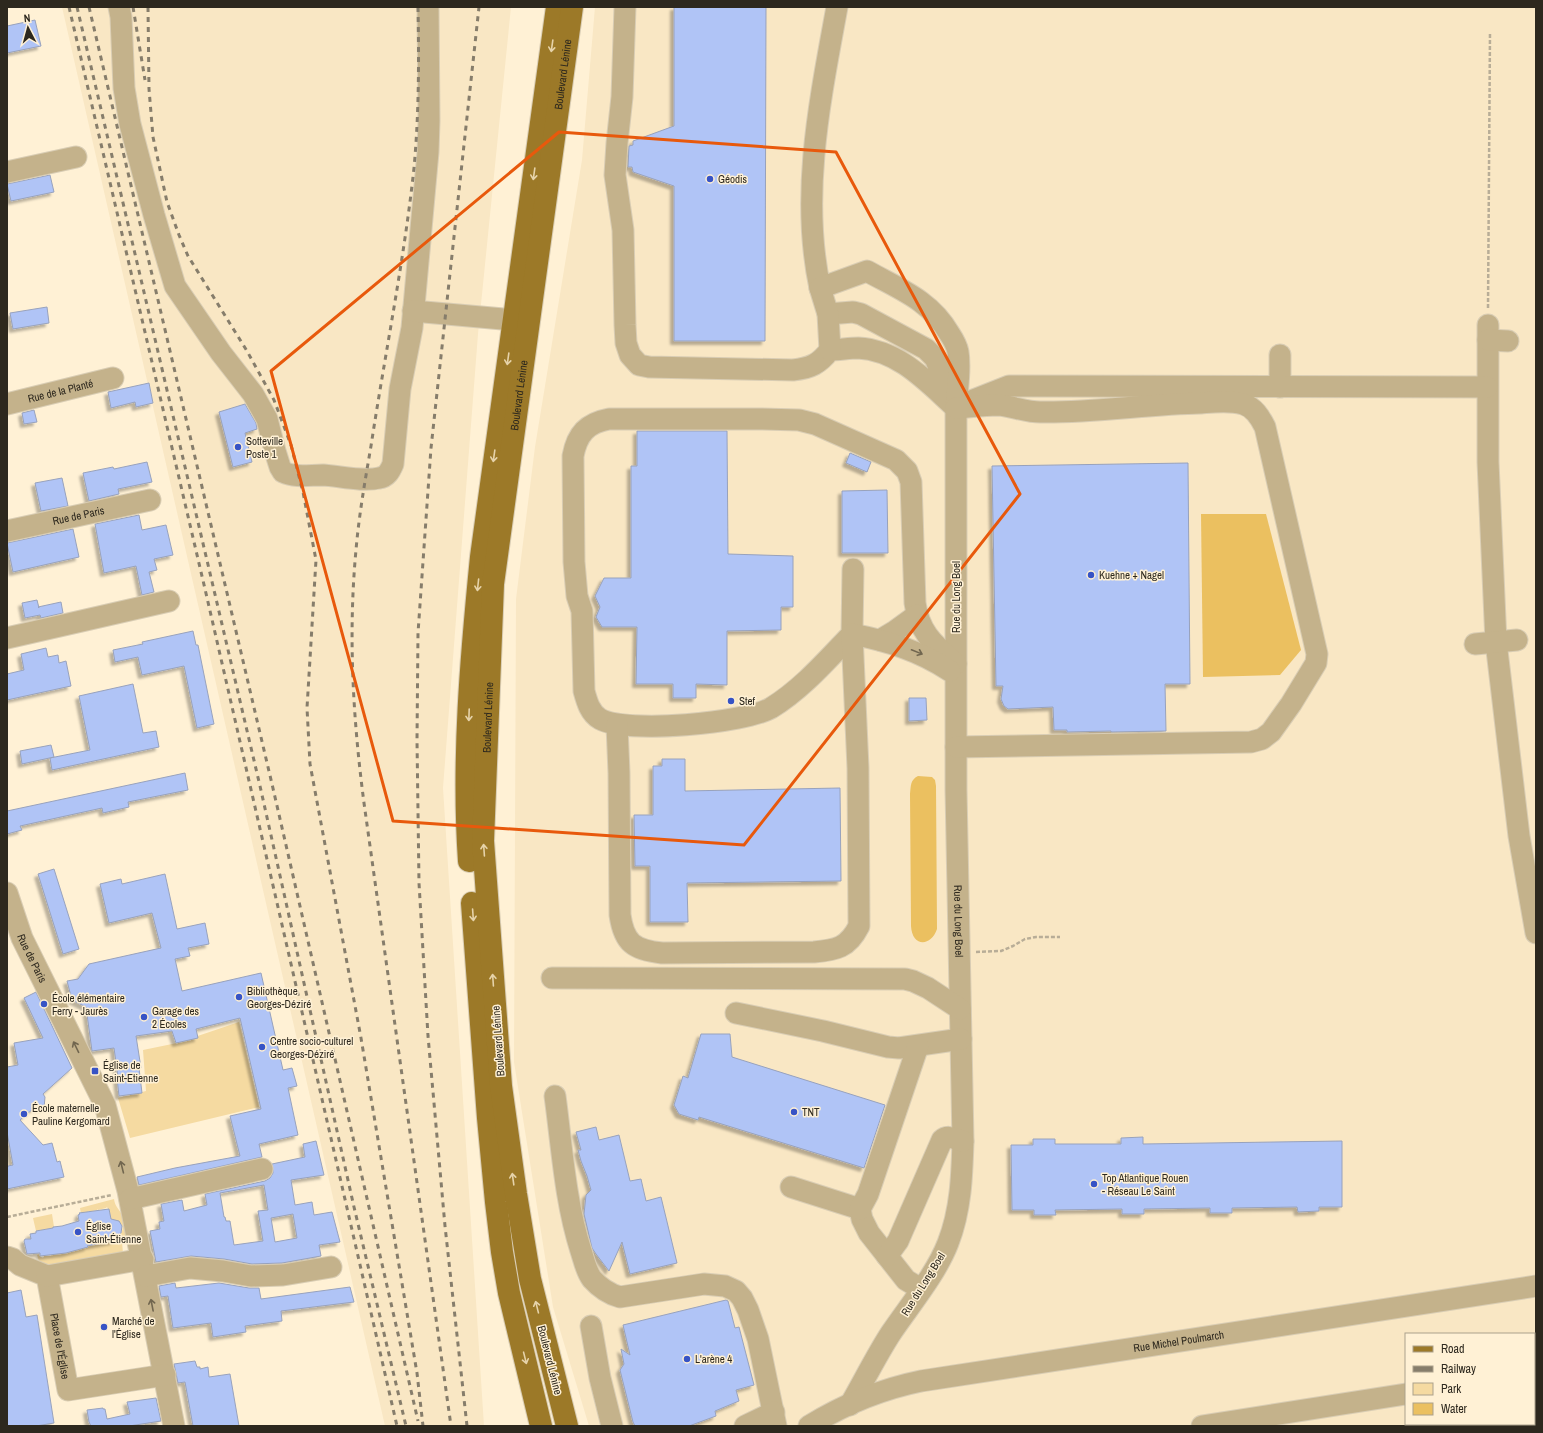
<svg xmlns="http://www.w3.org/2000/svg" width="1543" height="1433" viewBox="0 0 1543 1433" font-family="'Archivo Narrow',sans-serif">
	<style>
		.built { fill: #f9e7c4; fill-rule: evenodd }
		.green { fill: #f5daa1 }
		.water { fill: #ebc060 }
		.building { fill: #b0c4f6; stroke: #98a2bc; fill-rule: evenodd; filter: url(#shadow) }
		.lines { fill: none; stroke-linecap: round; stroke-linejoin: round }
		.minor-casing { stroke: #d9cdb4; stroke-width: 23 }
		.major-casing { stroke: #d9cdb4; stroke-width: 24 }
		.path { stroke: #b8ad97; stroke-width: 2.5; stroke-dasharray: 4 2; stroke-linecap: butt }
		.minor { stroke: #c4b28b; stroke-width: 21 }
		.major { stroke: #9c7928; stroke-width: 22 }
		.rail { stroke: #867d6b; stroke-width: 3; stroke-dasharray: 5 5; stroke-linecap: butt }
		.oneway { stroke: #e6d3aa }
		.oneway2 { stroke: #71664f }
		.marked { fill: none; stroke: #e8590c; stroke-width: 3; stroke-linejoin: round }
		.poi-dot { fill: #3753c5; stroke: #fff1d5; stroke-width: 1.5 }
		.labels { text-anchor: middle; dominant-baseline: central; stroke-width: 3; stroke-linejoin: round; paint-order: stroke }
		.street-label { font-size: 11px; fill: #2d281e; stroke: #fff1d5 }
		.poi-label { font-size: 11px; fill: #2d281e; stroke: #fff1d5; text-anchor: start }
	</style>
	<defs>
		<filter id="shadow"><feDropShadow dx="-3.5" dy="3.5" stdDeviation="1" flood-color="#0004"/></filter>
	</defs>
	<rect width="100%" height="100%" fill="#fff1d5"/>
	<g class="built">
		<path d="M62,7H511L478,334L443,788L484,1426H385Z"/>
		<path d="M595,7H1536V1426H589L553,1307L514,1062L516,599L535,447L582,160ZM1406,1334H1534V1424H1406Z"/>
	</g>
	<g class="green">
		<path d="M239,1022L259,1107L130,1138L118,1098L146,1091L143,1050L177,1043Z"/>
		<path d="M114,1199C115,1206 118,1208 121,1213C125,1219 126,1229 126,1236L124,1237L120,1235C128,1223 117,1221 110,1219L109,1209H108L107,1207L106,1208L98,1210L97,1209V1210L89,1212L88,1211V1212L81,1214L80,1208Z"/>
		<path d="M52,1214L54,1227L53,1228L36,1231L33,1218Z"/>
		<path d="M118,1236L122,1242L123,1253L50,1266L40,1264L37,1255L41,1254V1257L43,1258L44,1256H51V1255L58,1253L60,1254V1252L78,1250V1248L86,1247L87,1248V1245L93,1244L95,1245V1243L114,1240Z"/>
	</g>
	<g class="water">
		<path d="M1201,514H1266L1301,650L1280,675L1203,677Z"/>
		<path d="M918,776L932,777L935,780L936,786L937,929C931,947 912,947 911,926L910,794C911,786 910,780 918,776Z"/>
	</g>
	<g class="building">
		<path d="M674,7H766L765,341H674V186L633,172L632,167H628L629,146L633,145V141L674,126Z"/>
		<path d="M35,20L41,46L7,53V26Z"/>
		<path d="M50,175L54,192L11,201L7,184Z"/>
		<path d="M47,307L49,323L13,329L10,313Z"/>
		<path d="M149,383L153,403L136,407L135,402L111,408L108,392Z"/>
		<path d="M245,404L256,423L257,429L245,433L252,462L233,467L219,412Z"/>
		<path d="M34,410L37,422L24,424L22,413Z"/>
		<path d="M637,431H727L728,554L793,556V607H781V630L727,631V685L696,684V698H673V684H636L637,627H602L596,617L600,607L595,596L604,578H631V466H637Z"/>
		<path d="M850,453L871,462L867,472L846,463Z"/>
		<path d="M147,462L152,482L118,489L119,494L89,501L83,473L113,467L114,469Z"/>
		<path d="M1188,463L1190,684H1165L1166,731L1111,732V731L1067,732V730H1054L1053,707L1008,709L1004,706L1001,699L1003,686H996L992,466Z"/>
		<path d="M62,478L68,506L41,511L35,483Z"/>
		<path d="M887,490L888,553H842V491Z"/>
		<path d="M139,515L142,530L166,525L173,555L154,559L157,570L149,572L154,592L142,595L136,566L104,573L95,524Z"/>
		<path d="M73,529L79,557L13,572L7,543Z"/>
		<path d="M37,600L39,608L38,607L61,602L63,613L41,618L40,615L25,618L22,603Z"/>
		<path d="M193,631L196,645H198L214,724L197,728L184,666L142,675L138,657L115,662L113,650L143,644L142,642Z"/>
		<path d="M46,648L48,657L58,655L59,663L66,661L71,686L7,700V674L24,670L21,654Z"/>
		<path d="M133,684L143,733L156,731L159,747L52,770L50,758L90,750L79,696Z"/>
		<path d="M909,698H926L927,720L909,721Z"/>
		<path d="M51,745L54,757L22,764L20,751Z"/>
		<path d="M662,759H685V791L840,788L841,881L687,883L688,922H650V866H635L634,815H653V766H662Z"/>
		<path d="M185,773L188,790L128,802L129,807L103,813L102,808L20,826L22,830L7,834V811Z"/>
		<path d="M54,869L79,949L63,954L38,874Z"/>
		<path d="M165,874L177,929L205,923L209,944L188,948L190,956L175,959L182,991L261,973L283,1070L292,1068L297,1086L288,1088L298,1135L259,1144L262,1157L139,1185L137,1177L175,1168L240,1156L230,1116L261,1109L240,1018L196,1029L198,1038L176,1043L172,1031L136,1036L141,1068H139L142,1093L119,1096L117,1078L118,1077L114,1048L92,1051L86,1007L72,1000L67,981L78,979L89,964L161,948L152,913L109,923L100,884L121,879L122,884Z"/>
		<path d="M36,992L72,1068L43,1094L45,1097L44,1108H34L20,1120L43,1145L52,1143L57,1162L60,1161L64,1177L7,1189V1168L8,1166L13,1165L7,1132V1067L18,1065L14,1043L43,1038L24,998Z"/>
		<path d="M701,1034H730L732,1057L885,1105L864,1168L699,1117L698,1120L679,1114L674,1105L683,1076L688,1078Z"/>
		<path d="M596,1127L599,1140L619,1135L630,1181L641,1179L646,1201L661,1197L677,1263L630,1274L622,1242L609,1271L596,1254L592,1248L584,1214L586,1195L591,1190L587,1176L581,1161L578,1150H581L576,1132Z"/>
		<path d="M1143,1137V1144L1342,1141V1207H1319V1211L1298,1212L1297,1207L1232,1208V1213H1210V1208L1144,1209V1214H1122V1209L1055,1210L1056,1215H1034V1210H1012L1011,1145H1033V1139H1055V1144H1121V1138Z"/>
		<path d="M316,1141L324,1175L291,1180L295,1205L312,1202L314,1215L332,1212L340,1242L319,1245L321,1256L282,1263L252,1264L224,1259L191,1256L156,1262L150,1231L160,1229L159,1222L164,1221L161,1204L182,1200L184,1211L207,1205L205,1194L265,1181L270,1178L273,1173L272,1164L305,1157L303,1144ZM264,1185L268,1210L258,1211L263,1241L234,1245L230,1221H226L225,1217H224L220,1193ZM293,1214L297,1238L275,1242L271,1218Z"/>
		<path d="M109,1209L111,1219L119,1221L122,1226L121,1233L113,1241L87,1246L88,1247L66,1253L40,1256V1253L27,1254L24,1241L25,1239H31L30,1234L36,1233V1231L53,1228V1227L62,1226L79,1221L78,1215L80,1214L79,1213Z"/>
		<path d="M175,1283L176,1288L219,1283L249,1288H259L261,1299L350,1287L354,1302L281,1311L282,1321L245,1326L246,1332L213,1337L211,1323L173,1328L168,1296L161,1297L159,1286Z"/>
		<path d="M21,1290L26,1317L37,1315L54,1423L36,1426H7V1293Z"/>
		<path d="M726,1300L728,1301L735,1328L739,1327L754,1385L736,1390L739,1401L715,1411L716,1416L689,1426H635L633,1422L620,1370L624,1364L621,1349L630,1355L623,1325Z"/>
		<path d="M195,1361L197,1367H200V1369L208,1367L209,1377L230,1374L239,1426H193L185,1382L178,1383L174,1364Z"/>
		<path d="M156,1398L161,1421L129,1426H91L89,1422L87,1410L103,1408V1409H105L107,1419L130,1414L127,1402Z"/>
	</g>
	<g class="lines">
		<defs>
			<g id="minor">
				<path d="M119,7L121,17L124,88L130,124L154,215L175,286L221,353L253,394L267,419L275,451L280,467L283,472C296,478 309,475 323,475C339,476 364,482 379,478C387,477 390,471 393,464L400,389L412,328L428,152L429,121L428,7"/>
				<path d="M625,7L622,97L617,143L615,175L623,230L625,325L626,343L630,355L639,365L649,367L793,370C811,368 819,364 830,350C839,350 849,348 858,348C899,350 927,382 956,408L935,358L926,349L861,314L853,312L828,314"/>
				<path d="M7,172L76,157"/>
				<path d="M820,288C800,195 820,100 837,7"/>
				<path d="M413,311L514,320"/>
				<path d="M1488,325V462L1496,642L1519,836L1536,933"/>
				<path d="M1488,340L1508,341"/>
				<path id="s1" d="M830,350L828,314L820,288L867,271C899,289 930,300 949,333C953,339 957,346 958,352C961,370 957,390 956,408V790L963,1141C962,1175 961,1210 948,1243C936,1274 910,1305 891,1333C876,1356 864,1381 850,1405"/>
				<path d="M1280,387V355"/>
				<path d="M971,401L1009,386L1487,387"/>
				<path id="s2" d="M7,404L113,378"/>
				<path d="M956,408C970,407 984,405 998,405C1012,406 1026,412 1040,412C1094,413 1147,404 1201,403C1214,402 1230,400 1243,404C1254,407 1260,417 1265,427L1317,654L1316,663L1291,704L1271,732L1262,739L1251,742L956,747"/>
				<path id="s3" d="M7,531L150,500"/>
				<path d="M853,569L852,634C827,660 802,689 771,708C745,723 627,734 600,719C590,713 587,702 584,691L582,611L577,596L574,562L573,456C577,434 587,423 609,419H762L799,420L815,424L896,460L907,471L911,482L915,603C919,633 935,645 956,664"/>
				<path d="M7,638L169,601"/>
				<path d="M880,640L895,631L917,615"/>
				<path d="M1475,644L1517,640"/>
				<path d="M617,725L619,773L620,915C624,943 634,950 662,953L814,952C836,950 848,948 859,926L858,768L852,634C888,641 920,651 950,671"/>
				<path id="s4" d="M7,893L22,938L105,1105L128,1191L174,1426"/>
				<path d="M552,978L905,979L913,981L928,988L960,1009"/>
				<path d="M736,1013L823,1031L888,1047L899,1048L961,1039"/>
				<path d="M555,1096C562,1147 565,1201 581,1251C584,1260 586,1271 592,1279C600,1288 609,1294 620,1297L704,1284L725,1286L736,1291L742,1298L748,1310L758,1339L776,1426"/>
				<path d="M791,1187L860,1209L862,1219L869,1233L906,1280L921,1289"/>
				<path d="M130,1199L262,1169"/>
				<path d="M860,1209L868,1194L918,1046"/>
				<path d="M887,1256L898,1241L942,1140C948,1134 956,1140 963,1141"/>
				<path id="s5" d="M7,1257L13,1259L20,1265L47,1276L68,1390L165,1375"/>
				<path d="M47,1276L143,1259"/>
				<path d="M146,1276L190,1268L223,1271L251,1276L283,1275L331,1267"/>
				<path d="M591,1326L600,1378L612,1426"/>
				<path d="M1534,1374L1536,1373"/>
				<path d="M745,1426L774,1412"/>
				<path id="s6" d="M809,1426C843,1405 882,1389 921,1381L1536,1286"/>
				<path d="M1202,1426L1406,1394"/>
			</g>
			<g id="major">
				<path d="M469,861C462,760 471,657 481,557L557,7"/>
				<path d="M472,903L488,1118L496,1202L502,1252L509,1293L541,1426"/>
				<path id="s7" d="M567,1426L530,1279L516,1194L501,1086L483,841L493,584L572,7"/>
			</g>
		</defs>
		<use href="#minor" class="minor-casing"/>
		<use href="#major" class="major-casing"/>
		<g class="path">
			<path d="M1488,308L1490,32"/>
			<path d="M976,952L1001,951L1013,946L1025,939L1036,937H1060"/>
			<path d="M7,1217L112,1195"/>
		</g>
		<use href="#minor" class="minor"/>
		<use href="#major" class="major"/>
		<g class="rail">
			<path d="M69,7L205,589L397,1426"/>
			<path d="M77,7L260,786L354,1207L406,1426"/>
			<path d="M89,7L272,784L418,1421"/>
			<path d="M133,7L145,80"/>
			<path d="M148,7L149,89L153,137L167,202L179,235L188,256L247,351L274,400L291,445L303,492L316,560L307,708L310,764L361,1038L417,1373L423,1426"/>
			<path d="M418,7C419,61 419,114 414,168C404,261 385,354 371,446C365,481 359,515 356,550C348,635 353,719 364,803L451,1426"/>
			<path d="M467,1426L445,1226L428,1036L419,883L417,740L418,633L431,448L479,7"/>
		</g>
	</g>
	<defs><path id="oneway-shaft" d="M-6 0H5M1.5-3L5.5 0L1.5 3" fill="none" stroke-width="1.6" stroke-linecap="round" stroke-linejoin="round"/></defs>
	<g class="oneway">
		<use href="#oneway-shaft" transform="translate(552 46) rotate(98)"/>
		<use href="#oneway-shaft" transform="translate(534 174) rotate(98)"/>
		<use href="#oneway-shaft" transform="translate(508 359) rotate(98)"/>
		<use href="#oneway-shaft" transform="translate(494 456) rotate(98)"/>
		<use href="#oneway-shaft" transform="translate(478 585) rotate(96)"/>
		<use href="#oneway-shaft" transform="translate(469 715) rotate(92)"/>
		<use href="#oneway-shaft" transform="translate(484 850) rotate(-94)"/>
		<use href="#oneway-shaft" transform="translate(473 915) rotate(86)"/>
		<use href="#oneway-shaft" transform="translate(493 980) rotate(-94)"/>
		<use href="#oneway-shaft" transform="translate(513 1179) rotate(-98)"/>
		<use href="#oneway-shaft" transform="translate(537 1307) rotate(-104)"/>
		<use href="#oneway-shaft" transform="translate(525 1358) rotate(76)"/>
	</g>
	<g class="oneway2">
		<use href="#oneway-shaft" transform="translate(917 652) rotate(22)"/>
		<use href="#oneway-shaft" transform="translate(76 1047) rotate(-116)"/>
		<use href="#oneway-shaft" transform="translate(122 1167) rotate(-104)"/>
		<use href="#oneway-shaft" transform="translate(152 1305) rotate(-101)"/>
	</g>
	<path class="marked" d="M559,132L836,152L1020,494L744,845L393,821L271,371Z"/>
	<g class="poi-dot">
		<circle cx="710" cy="179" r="4"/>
		<circle cx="238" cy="447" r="4"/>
		<circle cx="1091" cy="575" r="4"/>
		<circle cx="731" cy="701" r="4"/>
		<circle cx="239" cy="997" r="4"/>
		<circle cx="44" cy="1004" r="4"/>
		<circle cx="144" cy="1017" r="4"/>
		<circle cx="262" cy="1047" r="4"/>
		<rect x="91" y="1067" width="8" height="8" rx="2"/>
		<circle cx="794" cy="1112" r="4"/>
		<circle cx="24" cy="1114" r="4"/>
		<circle cx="1094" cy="1184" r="4"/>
		<circle cx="78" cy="1232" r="4"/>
		<circle cx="104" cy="1327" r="4"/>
		<circle cx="687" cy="1359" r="4"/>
	</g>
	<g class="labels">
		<g class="street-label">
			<text stroke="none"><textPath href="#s7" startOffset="1364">Boulevard Lénine</textPath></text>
			<text stroke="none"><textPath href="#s2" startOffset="55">Rue de la Planté</textPath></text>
			<text stroke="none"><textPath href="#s7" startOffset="1040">Boulevard Lénine</textPath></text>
			<text stroke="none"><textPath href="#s3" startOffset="73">Rue de Paris</textPath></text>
			<text transform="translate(956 597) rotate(-90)">Rue du Long Boel</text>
			<text stroke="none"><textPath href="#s7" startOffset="716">Boulevard Lénine</textPath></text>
			<text stroke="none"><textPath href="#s1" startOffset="808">Rue du Long Boel</textPath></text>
			<text stroke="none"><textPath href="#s4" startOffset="70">Rue de Paris</textPath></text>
			<text transform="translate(498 1041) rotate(-94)">Boulevard Lénine</text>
			<text transform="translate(923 1284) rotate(-58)">Rue du Long Boel</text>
			<text stroke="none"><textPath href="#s6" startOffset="382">Rue Michel Poulmarch</textPath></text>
			<text stroke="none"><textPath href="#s5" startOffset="116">Place de l'Église</textPath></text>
			<text transform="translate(550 1360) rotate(76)">Boulevard Lénine</text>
		</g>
		<g class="poi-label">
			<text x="718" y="179">Géodis</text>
			<text x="246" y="441">Sotteville<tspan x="246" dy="13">Poste 1</tspan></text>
			<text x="1099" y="575">Kuehne + Nagel</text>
			<text x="739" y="701">Stef</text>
			<text x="247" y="991">Bibliothèque<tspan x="247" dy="13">Georges-Déziré</tspan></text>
			<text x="52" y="998">École élémentaire<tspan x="52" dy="13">Ferry - Jaurès</tspan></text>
			<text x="152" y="1011">Garage des<tspan x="152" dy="13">2 Écoles</tspan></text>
			<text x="270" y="1041">Centre socio-culturel<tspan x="270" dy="13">Georges-Déziré</tspan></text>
			<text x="103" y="1065">Église de<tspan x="103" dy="13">Saint-Etienne</tspan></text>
			<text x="32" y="1108">École maternelle<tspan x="32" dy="13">Pauline Kergomard</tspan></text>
			<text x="802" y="1112">TNT</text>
			<text x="1102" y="1178">Top Atlantique Rouen<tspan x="1102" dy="13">- Réseau Le Saint</tspan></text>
			<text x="86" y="1226">Église<tspan x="86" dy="13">Saint-Étienne</tspan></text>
			<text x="112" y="1321">Marché de<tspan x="112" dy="13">l'Église</tspan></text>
			<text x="695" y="1359">L'arène 4</text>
		</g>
	</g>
	<rect width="1543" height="1433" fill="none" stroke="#2d281e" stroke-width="16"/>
	<rect x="1405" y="1333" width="130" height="92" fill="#fff1d5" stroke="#aba18c"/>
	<rect x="1413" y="1346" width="20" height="6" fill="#9c7928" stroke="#aba18c"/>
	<text x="1441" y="1353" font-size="12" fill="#2d281e">Road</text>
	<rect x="1413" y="1366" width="20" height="6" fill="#867d6b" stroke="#aba18c"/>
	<text x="1441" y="1373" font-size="12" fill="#2d281e">Railway</text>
	<rect x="1413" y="1383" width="20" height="12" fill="#f5daa1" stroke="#aba18c"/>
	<text x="1441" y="1393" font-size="12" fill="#2d281e">Park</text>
	<rect x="1413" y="1403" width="20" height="12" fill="#ebc060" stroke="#aba18c"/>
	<text x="1441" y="1413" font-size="12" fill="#2d281e">Water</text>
	<g transform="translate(28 28) rotate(354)" stroke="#fff1d5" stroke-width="3" paint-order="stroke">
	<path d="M0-3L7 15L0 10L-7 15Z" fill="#2d281e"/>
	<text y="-6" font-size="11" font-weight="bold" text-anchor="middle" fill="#2d281e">N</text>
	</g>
</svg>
